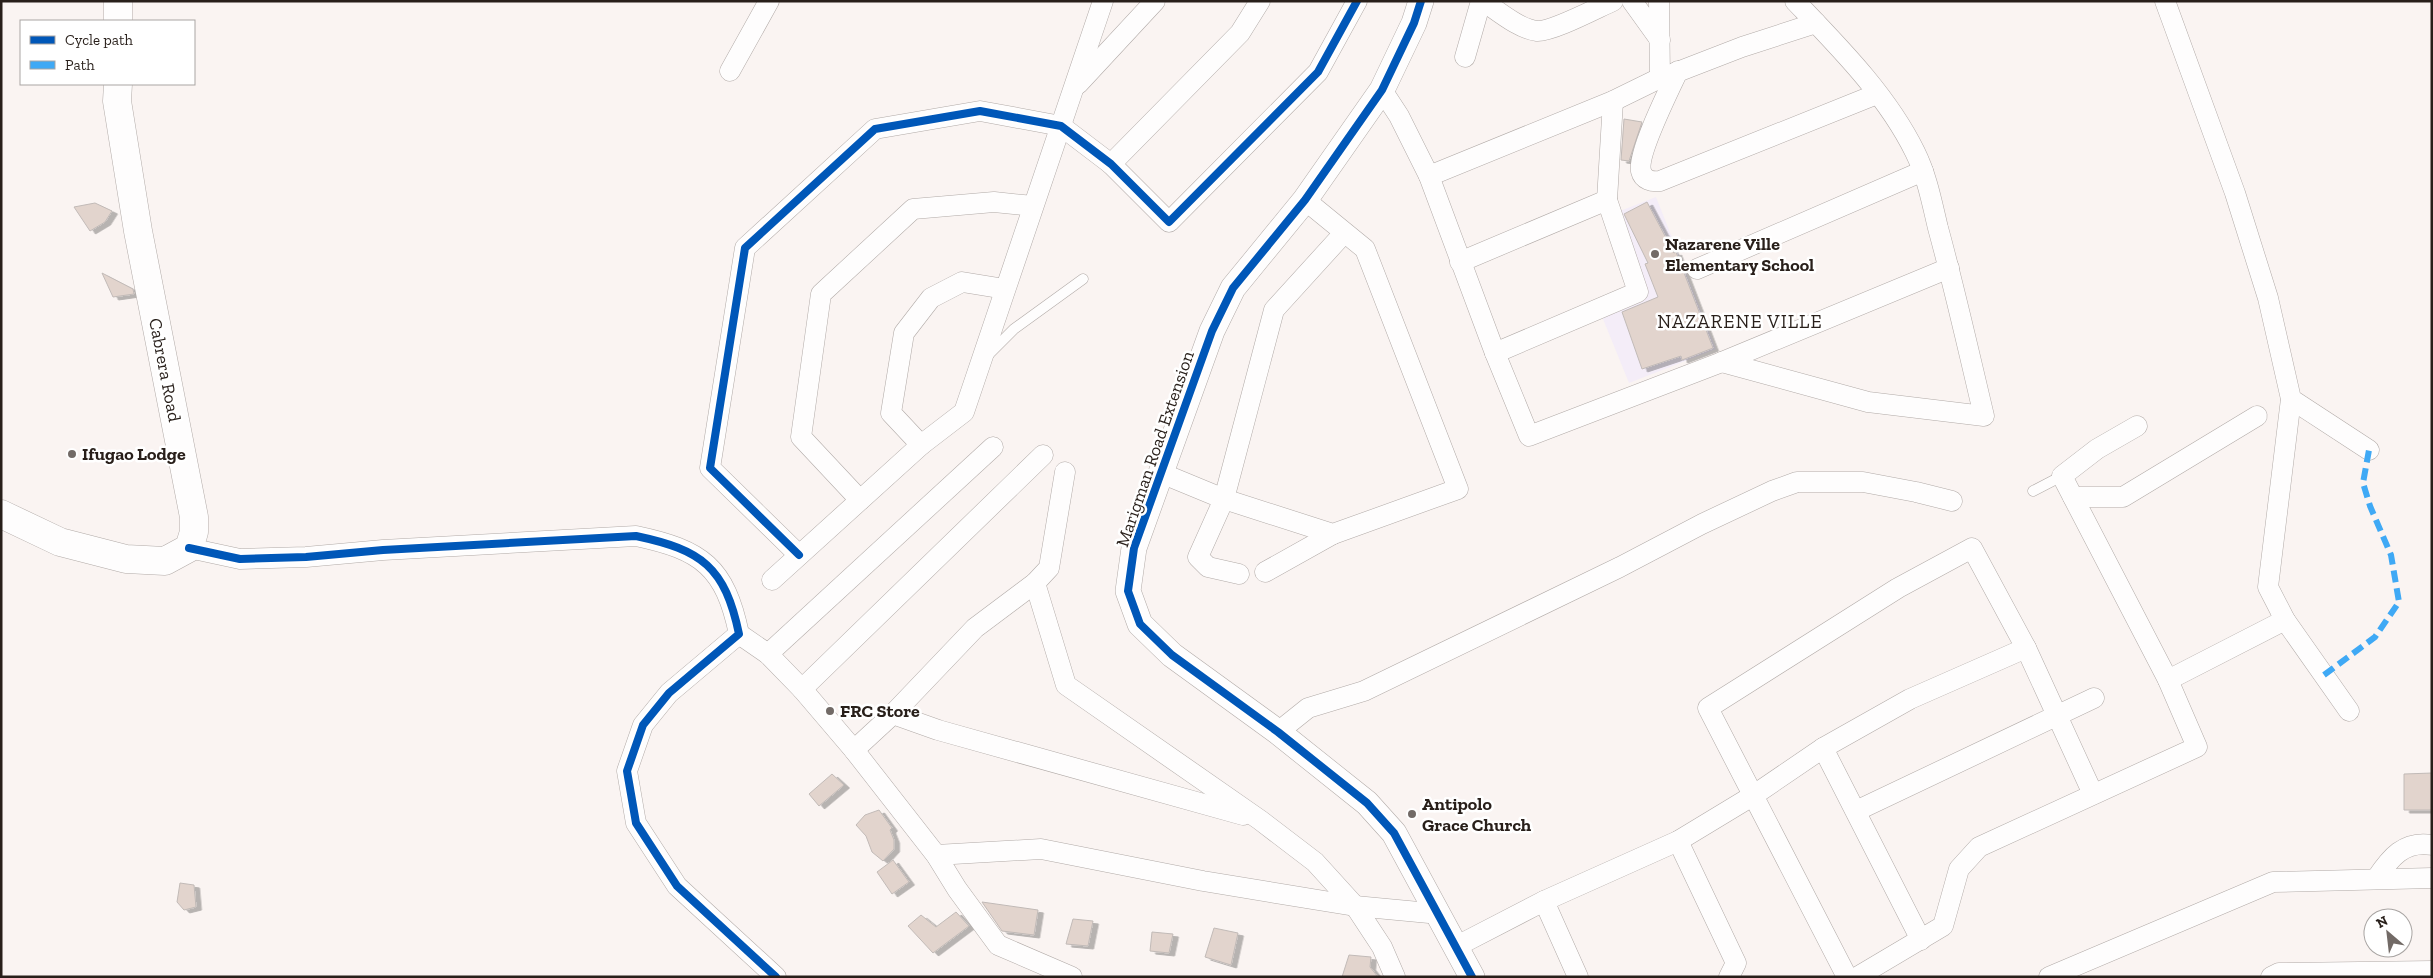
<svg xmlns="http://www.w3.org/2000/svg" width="2433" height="978" viewBox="0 0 2433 978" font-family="'Zilla Slab',serif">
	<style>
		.education { fill: #f4edf8 }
		.building { fill: #e2d4cd; stroke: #c1bab7; filter: url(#shadow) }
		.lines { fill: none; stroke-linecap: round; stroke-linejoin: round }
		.service-casing { stroke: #b1aaa7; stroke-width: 11 }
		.minor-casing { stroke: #b1aaa7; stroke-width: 21 }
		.tertiary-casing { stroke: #b1aaa7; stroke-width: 26 }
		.secondary-casing { stroke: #b1aaa7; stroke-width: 29 }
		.service { stroke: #fefdfd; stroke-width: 10 }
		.minor { stroke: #fefdfd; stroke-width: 20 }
		.tertiary { stroke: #fefdfd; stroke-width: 25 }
		.secondary { stroke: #fefdfd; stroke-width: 28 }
		.quiet { stroke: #3fa9f5; stroke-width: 6; stroke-dasharray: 12 6; stroke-linecap: butt }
		.cycleway-casing { stroke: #fff; stroke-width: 11 }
		.cycleway { stroke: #0057b8; stroke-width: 8 }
		.poi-dot { fill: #726a66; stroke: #fff; stroke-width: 2 }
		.labels { text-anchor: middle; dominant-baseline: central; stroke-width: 5; stroke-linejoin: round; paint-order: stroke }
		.poi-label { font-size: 18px; font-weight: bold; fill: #281f1a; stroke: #fff; text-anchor: start }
		.street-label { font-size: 18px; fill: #281f1a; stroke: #fff }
		.neighbourhood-label { font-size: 19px; letter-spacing: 1px; fill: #281f1a; stroke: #fff }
	</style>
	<defs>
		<filter id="shadow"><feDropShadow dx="5.5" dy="3" stdDeviation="0" flood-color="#0004"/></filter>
	</defs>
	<rect width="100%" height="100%" fill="#faf4f2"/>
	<path class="education" d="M1656,197L1716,349L1629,383L1601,314L1647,295L1615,213Z"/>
	<g class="building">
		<path d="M1624,119L1642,122L1629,161L1621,160Z"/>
		<path d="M1647,202L1674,253L1676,252L1713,348L1682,360L1681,356L1642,369L1622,312L1658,297L1645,264L1648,263L1624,214Z"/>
		<path d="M95,203L112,211L105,222L90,231L74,207Z"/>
		<path d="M102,273L133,289L134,294L113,297Z"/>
		<path d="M2432,773V810H2404V774Z"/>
		<path d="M832,774L844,785L819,806L809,794Z"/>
		<path d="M879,810L892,828L890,830L894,840V849L883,861L872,852L866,836L856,825L865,815Z"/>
		<path d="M893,860L909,882L892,894L877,872Z"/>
		<path d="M180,883L194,885L196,907L184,910L177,902Z"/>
		<path d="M982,902L1038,910L1034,935L1002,931Z"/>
		<path d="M956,912L969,926L933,953L908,926L921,915L936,927Z"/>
		<path d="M1073,919L1093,921L1088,946L1066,944Z"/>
		<path d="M1214,928L1238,933L1231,965L1205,957Z"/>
		<path d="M1152,932L1173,934L1169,953L1150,951Z"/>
		<path d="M1349,955L1371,957L1370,967L1378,977H1342Z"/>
	</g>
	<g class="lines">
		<defs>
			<g id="service">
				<path d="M988,355L1014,329L1083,279"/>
				<path d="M2033,491L2062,476"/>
			</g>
			<g id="minor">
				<path d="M1483,1C1498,11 1519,29 1537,31C1552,32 1597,8 1613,1"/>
				<path d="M1632,1L1660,40"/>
				<path d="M2165,1L2235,193L2268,298L2291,399L2369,450"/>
				<path d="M1465,57L1481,1"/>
				<path d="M730,71L769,1"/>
				<path d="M1678,71C1669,90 1637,154 1641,171C1643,180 1652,182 1660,181L1877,94"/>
				<path d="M1667,76L1742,47L1816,23"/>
				<path d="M1078,84L1155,1"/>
				<path d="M1382,90L1399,116L1429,176L1495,353L1529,436L1722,362L1949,268"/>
				<path d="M1111,164L1240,33L1260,1"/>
				<path d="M1429,176L1613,101L1660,78L1659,1"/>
				<path d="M1460,262L1607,200"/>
				<path d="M1697,269L1923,171"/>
				<path d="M1495,353L1638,292L1607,200L1613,101"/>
				<path d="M1722,362L1868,402L1984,416C1969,353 1955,290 1938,228C1932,203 1927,176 1915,152C1887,95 1839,47 1795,1"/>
				<path d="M2291,399L2268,587L2285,620L2349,711"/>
				<path d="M921,445L891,413L904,333L931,298L962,282L1005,289"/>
				<path d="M1161,473L1224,499L1333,534L1458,489L1365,249L1305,200"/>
				<path d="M2073,497H2123L2257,416"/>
				<path d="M860,500L801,437L821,294L913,209L994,202L1033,206"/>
				<path d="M189,548L240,559L306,557L383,550L636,536C702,550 725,567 739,634L669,693L643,725L627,771L636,823L677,886L776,977"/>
				<path d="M799,555L710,468L745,248L875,129L980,111L1061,126L1111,164L1169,222L1318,72L1357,1"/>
				<path d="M1265,572L1333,534"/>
				<path d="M1239,574L1208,567L1198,557L1224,499L1274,310L1344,233"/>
				<path d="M772,580L921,445L964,412L1103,1"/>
				<path d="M1035,583L1066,685L1260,820L1315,862L1355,906L1382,947L1395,977"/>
				<path d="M739,634L768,654L802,689L854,750L936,855L957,889L998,945L1072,977"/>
				<path d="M768,654L993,447"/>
				<path d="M2168,680L2285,620"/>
				<path d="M802,689L1043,455"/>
				<path d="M893,714L975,628L1035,583L1049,568L1065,472"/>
				<path d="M1278,732L1308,708L1364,691L1620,567L1702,524L1772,491L1797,482H1863L1916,492L1952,501"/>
				<path d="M1823,748L1921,940"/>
				<path d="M854,750L893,714L938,730L1243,815"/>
				<path d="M1856,811L2094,698"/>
				<path d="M1678,841L1736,963L1729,977"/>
				<path d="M936,855L1041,849L1203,881L1355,906L1440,914"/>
				<path d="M2376,879C2390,858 2404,840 2432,845"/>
				<path d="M1544,901L1578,977"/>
				<path d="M1457,946L1544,901L1678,841L1754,795L1823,748L1910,699L2026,648"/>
				<path d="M1847,977L1708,708L1898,588L1972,548L2026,648L2093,794"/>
				<path d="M1857,977L1943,926L1959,869L1979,847L2197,747L2168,680L2062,476L2097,449L2137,426"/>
				<path d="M2049,977L2273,882L2432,878"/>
				<path d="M2271,977L2279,973L2432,971"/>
			</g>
			<path id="tertiary" d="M1421,1L1414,23L1382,90L1305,200L1233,288L1212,331L1134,548L1128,591L1140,624L1172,655L1278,732L1367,803L1394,833L1472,977"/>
			<g id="secondary">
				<path d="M118,21V1"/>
				<path d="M1,514L60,542L126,559L165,561L189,548L194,532V517L138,231L117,101L118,84"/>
			</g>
		</defs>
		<use href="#service" class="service-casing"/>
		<use href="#minor" class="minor-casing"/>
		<use href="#tertiary" class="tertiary-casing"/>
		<use href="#secondary" class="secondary-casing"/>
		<use href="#service" class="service"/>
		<use href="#minor" class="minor"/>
		<use href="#tertiary" class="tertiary"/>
		<use href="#secondary" class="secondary"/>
		<path class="quiet" d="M2324,675L2375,637L2399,602L2391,555L2370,506L2363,483L2369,450"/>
		<defs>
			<g id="cycleway">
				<path d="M1421,1L1414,23L1382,90L1305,200L1233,288L1212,331L1134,548L1128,591L1140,624L1172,655L1278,732L1367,803L1394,833L1472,977"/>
				<path d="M189,548L240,559L306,557L383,550L636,536C702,550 725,567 739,634L669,693L643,725L627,771L636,823L677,886L776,977"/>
				<path d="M799,555L710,468L745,248L875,129L980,111L1061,126L1111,164L1169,222L1318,72L1357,1"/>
			</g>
		</defs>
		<use href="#cycleway" class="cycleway-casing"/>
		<use href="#cycleway" class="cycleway"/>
	</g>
	<g class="poi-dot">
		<circle cx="1655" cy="254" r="5"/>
		<circle cx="72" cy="454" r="5"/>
		<circle cx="830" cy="711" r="5"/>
		<circle cx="1412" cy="814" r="5"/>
	</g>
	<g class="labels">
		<g class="poi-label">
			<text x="1665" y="244">Nazarene Ville<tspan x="1665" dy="21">Elementary School</tspan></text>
			<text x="82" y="454">Ifugao Lodge</text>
			<text x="840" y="711">FRC Store</text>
			<text x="1422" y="804">Antipolo<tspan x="1422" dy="21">Grace Church</tspan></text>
		</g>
		<g class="street-label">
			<text transform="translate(165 370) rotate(79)">Cabrera Road</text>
			<text transform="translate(1155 449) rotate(-71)">Marigman Road Extension</text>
		</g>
		<g class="neighbourhood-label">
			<text x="1740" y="321">NAZARENE VILLE</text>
		</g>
	</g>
	<rect width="2433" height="978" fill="none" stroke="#281f1a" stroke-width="5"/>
	<rect x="20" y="20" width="175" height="65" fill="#ffffff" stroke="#a9a5a3"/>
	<rect x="30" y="36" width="25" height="8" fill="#0057b8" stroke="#a9a5a3"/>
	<text x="65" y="45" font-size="15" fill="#281f1a">Cycle path</text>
	<rect x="30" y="61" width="25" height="8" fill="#3fa9f5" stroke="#a9a5a3"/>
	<text x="65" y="70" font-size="15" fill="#281f1a">Path</text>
	<g transform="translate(2388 933) rotate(332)"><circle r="24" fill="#ffffff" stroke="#a9a5a3"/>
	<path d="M0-4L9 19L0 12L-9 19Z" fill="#726a66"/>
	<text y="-8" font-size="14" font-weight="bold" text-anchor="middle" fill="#281f1a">N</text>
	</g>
</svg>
